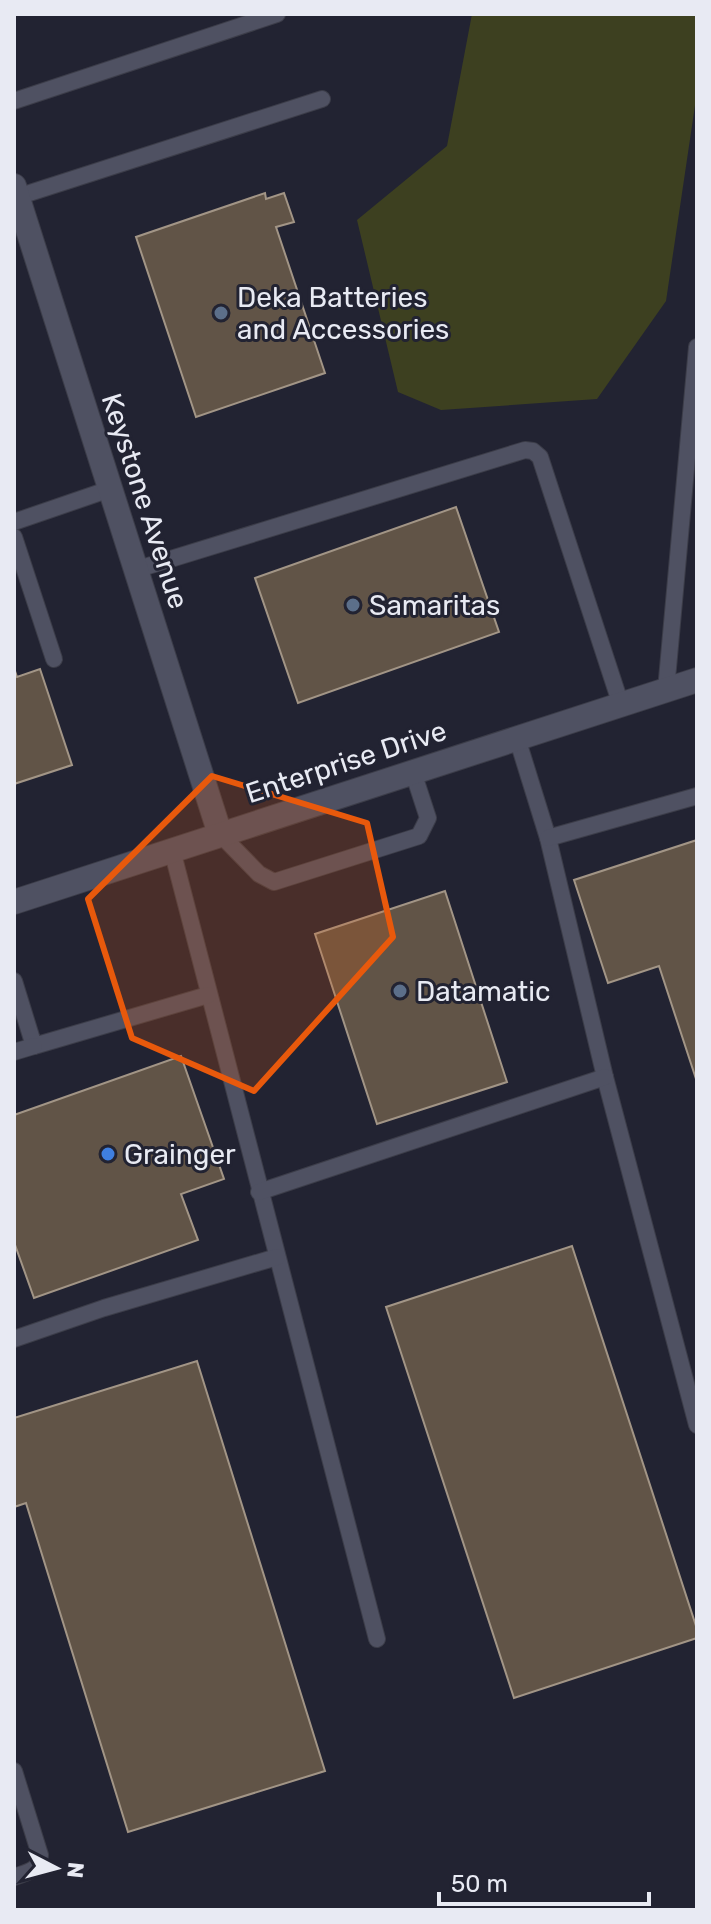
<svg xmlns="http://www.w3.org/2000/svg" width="711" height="1924" viewBox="0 0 711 1924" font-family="Rubik,sans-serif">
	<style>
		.green { fill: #3d4020 }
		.building { fill: #615447; stroke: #a29586; stroke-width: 2 }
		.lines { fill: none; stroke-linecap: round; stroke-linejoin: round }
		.lane-casing { stroke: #3c3d49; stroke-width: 18 }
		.street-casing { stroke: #3c3d49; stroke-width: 26 }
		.lane { stroke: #4f5162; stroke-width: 16 }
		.street { stroke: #4f5162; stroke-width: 24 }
		.marked { fill: #e8590c; fill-opacity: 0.2; stroke: #e8590c; stroke-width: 6; stroke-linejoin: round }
		.service-dot { fill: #5c6f8a; stroke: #222332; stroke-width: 3 }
		.shop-dot { fill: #3f7fe0; stroke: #222332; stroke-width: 3 }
		.labels { text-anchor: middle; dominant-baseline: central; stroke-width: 6; stroke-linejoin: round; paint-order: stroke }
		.poi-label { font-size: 28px; fill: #e8eaf3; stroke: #222332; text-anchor: start }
		.street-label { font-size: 28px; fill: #e8eaf3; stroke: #222332 }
	</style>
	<rect width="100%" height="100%" fill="#222332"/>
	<path class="green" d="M472,14H697V92L666,301L597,399L441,410L398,392L357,220L447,146Z"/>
	<g class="building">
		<path d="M265,193L266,199L284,193L294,222L276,227L325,373L196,417L136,237Z"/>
		<path d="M456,507L499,632L298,703L255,578Z"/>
		<path d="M14,668L17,677L40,669L72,765L14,784Z"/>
		<path d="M697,840V1082L659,966L608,983L574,880Z"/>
		<path d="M445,891L507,1082L377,1124L315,934Z"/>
		<path d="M181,1056L224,1179L181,1194L198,1240L34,1298L14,1242V1115Z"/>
		<path d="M572,1246L697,1629V1638L514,1698L386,1307Z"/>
		<path d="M197,1361L325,1771L128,1832L26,1503L14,1507V1418Z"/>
	</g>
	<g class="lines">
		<defs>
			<g id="lane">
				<path d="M14,101L277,14"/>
				<path d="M14,198L322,99"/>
				<path d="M14,522L110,489"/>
				<path d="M14,537L54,659"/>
				<path d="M135,570L525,450L533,451L540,457L621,705"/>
				<path d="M666,690L697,347"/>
				<path d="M517,738L548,838L605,1077L697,1425"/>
				<path d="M220,834L259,874L274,882L419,836L428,818L413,772"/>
				<path d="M548,838L697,796"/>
				<path d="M172,850L377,1639"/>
				<path d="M14,981L34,1046L208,995"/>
				<path d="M14,1052L34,1046"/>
				<path d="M259,1192L605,1077"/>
				<path d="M14,1339L104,1308L277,1257"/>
				<path d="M14,1771L40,1855C40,1871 27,1872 14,1877"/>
			</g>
			<g id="street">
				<path d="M14,186L220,834"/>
				<path d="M14,902L697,680"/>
			</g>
		</defs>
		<use href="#lane" class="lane-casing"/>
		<use href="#street" class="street-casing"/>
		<use href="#lane" class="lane"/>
		<use href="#street" class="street"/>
	</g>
	<path class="marked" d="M212,776L367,823L393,937L254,1091L132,1038L88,899Z"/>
	<g class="service-dot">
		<circle cx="221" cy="313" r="8"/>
		<circle cx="353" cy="605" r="8"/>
		<circle cx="400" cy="991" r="8"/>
	</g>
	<circle class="shop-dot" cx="108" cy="1154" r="8"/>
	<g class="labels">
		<g class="poi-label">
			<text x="237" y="297">Deka Batteries<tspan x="237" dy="32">and Accessories</tspan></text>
			<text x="369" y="605">Samaritas</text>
			<text x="416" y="991">Datamatic</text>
			<text x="124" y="1154">Grainger</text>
		</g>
		<g class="street-label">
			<text transform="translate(145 501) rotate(72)">Keystone Avenue</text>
			<text transform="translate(346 762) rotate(-18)">Enterprise Drive</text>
		</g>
	</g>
	<rect width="711" height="1924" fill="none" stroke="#e8eaf3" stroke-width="32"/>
	<g transform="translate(56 1868) rotate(96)" stroke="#222332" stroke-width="6" paint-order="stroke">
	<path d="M0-6L14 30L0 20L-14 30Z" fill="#e8eaf3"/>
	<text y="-12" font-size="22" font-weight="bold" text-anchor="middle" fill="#e8eaf3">N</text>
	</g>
	<path d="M439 1892v12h210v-12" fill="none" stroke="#e8eaf3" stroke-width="4"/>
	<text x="451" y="1892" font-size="24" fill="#e8eaf3" stroke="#222332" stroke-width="6" paint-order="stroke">50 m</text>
</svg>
